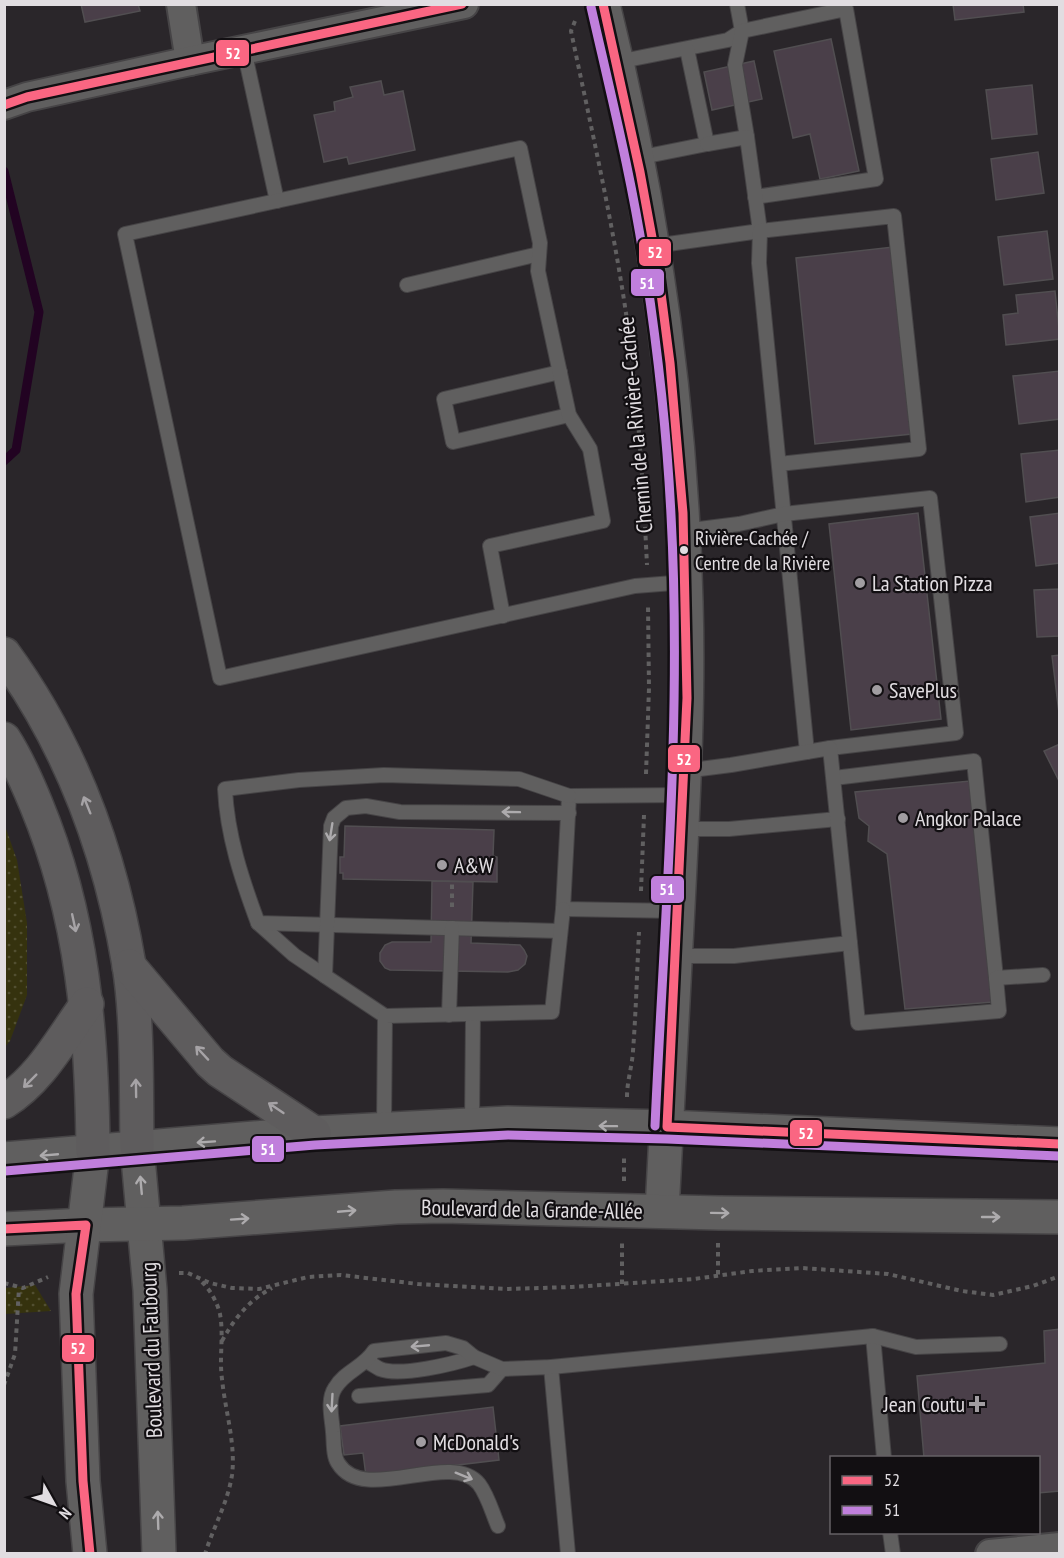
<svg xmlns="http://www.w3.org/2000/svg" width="1064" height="1558" viewBox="0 0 1064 1558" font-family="'PT Sans Narrow',sans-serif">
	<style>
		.grass { fill: url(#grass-dots) }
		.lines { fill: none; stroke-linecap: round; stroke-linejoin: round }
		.stream { stroke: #220322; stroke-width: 9 }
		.building { fill: #4a3f49; stroke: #514e51; stroke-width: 1.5 }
		.service-casing { stroke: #464446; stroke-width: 16 }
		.minor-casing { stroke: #464446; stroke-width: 32 }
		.tertiary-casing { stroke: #464446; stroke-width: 36 }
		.motorway-casing { stroke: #464446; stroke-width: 36 }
		.path { stroke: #616061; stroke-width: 4; stroke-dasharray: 4.5 4.5; stroke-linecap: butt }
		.service { stroke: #605f5f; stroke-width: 14 }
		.minor { stroke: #605f5f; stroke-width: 28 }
		.tertiary { stroke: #605f5f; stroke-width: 33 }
		.motorway { stroke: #5e5c5d; stroke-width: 33 }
		.bus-1-casing { stroke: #120f12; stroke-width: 14 }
		.bus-2-casing { stroke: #120f12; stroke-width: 14 }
		.bus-1 { stroke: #fa6682; stroke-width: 9 }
		.bus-2 { stroke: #c07fdc; stroke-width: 9 }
		.oneway { stroke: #a6a3a6 }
		.oneway2 { stroke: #adabad }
		.bus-dot { fill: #e1dde1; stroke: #120f12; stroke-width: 2 }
		.poi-dot { fill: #a19da1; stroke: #120f12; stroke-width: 2 }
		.labels { text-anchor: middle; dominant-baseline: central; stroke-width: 4.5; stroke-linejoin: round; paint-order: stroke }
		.bus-label { font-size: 20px; fill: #e1dde1; stroke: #120f12; text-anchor: start }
		.street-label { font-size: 22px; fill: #e1dde1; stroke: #120f12 }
		.poi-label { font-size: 22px; fill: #e1dde1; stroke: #120f12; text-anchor: start }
		.line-badge { stroke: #120f12; stroke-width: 2 }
		.badge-label { font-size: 16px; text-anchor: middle; font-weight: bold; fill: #fff }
	</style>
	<defs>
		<pattern id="grass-dots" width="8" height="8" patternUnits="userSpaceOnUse" patternTransform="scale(1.5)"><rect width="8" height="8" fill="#35320e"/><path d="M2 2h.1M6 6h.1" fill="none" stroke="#524f31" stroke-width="1.8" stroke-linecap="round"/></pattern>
	</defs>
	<rect width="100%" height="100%" fill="#2a262a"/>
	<g class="grass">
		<path d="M5,826L17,860L27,923V995L10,1041L5,1047Z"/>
		<path d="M35,1285L51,1311L5,1314V1288Z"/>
	</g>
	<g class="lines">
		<path class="stream" d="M4,171L39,312L16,450L4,461"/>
	</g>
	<g class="building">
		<path d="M81,4H138L140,11L85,22Z"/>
		<path d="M953,4H1023L1024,12L955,20Z"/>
		<path d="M831,39L859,171L820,179L810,134L793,138L774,51Z"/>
		<path d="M754,61L762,99L712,110L704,72Z"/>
		<path d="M381,81L384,95L403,91L415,150L349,164L347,157L324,162L314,115L335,111L334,102L353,97L350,87Z"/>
		<path d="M1032,85L1037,134L992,139L986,90Z"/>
		<path d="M1038,152L1044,193L996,200L991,159Z"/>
		<path d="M1047,231L1053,279L1004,285L998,237Z"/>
		<path d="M893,247L912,434L815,444L796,258Z"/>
		<path d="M1055,291L1060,339L1006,345L1003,315L1018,313L1016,295Z"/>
		<path d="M1060,371V419L1019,424L1013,376Z"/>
		<path d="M1060,450V497L1026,502L1021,454Z"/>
		<path d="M918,513L941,719L851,730L829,524Z"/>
		<path d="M1060,513V563L1036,566L1030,517Z"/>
		<path d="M1060,589V636L1037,637L1034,590Z"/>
		<path d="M1060,655V712L1059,713L1052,656Z"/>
		<path d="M1060,744V783L1044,751Z"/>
		<path d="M970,781L993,1002L905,1009L887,854L868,841L869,826L859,818L855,792Z"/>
		<path d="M345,826L494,830L493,856L497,857V882L343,879V873H340V857H344Z"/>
		<path d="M432,881L473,882L471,943L520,945L524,950L527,956L525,964L518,970L508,972L390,970L385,968L380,961V953L385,945L392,942H431Z"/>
		<path d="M1060,1329V1491L1038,1493V1458H924L917,1376L1045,1363L1044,1331Z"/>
		<path d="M493,1407L499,1460L366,1476L363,1453L344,1455L340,1426Z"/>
	</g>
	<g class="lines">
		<defs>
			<g id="service">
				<path d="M244,50L277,201"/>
				<path d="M617,62L728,40L742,31L737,4"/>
				<path d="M747,137L735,65L742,31L846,9L876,179L755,197"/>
				<path d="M637,158L707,144L687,49"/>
				<path d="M654,246L760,231L747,137L707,144"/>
				<path d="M407,285L539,254"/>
				<path d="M560,372L444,399L453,442L569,415"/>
				<path d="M779,464L919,449L894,216L760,231L759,263C775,426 791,589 807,752"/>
				<path d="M683,531L739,524L784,514L930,498L956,733L830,748"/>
				<path d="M503,616L490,546L603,521L590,449L569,415L538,271L540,243L520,148L125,234L220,678L635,586L686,582"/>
				<path d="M834,778L974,761L996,978"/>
				<path d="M682,829H729L838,819"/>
				<path d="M677,911L563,909L569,796L683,795"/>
				<path d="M258,923L294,955L325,976"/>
				<path d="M560,931L258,923C242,880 227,835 225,789L299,780L384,775L519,779L569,796"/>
				<path d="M850,943L858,1023L999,1011L996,978L1043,975"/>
				<path d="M676,956H734L850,943L830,748L731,765L684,771"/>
				<path d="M449,1015L452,928"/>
				<path d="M385,1016L325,976L331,826L334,818L346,808L366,806L400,812L569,813"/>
				<path d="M472,1125L473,1014"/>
				<path d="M384,1129L385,1016L552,1012L563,909"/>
				<path d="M873,1336L884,1458"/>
				<path d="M368,1362C372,1364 376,1367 380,1369C400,1377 453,1364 474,1357"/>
				<path d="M551,1367L568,1554"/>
				<path d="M359,1396L488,1385L502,1369"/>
				<path d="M498,1526C492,1512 488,1496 479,1484C450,1449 364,1506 338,1463C333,1456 334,1441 333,1432C332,1418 327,1400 335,1388C345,1371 364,1367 374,1351L446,1343L463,1348L474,1357L502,1369L551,1367L873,1336L916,1347L1000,1344"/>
				<path d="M890,1532L893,1554"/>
			</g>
			<g id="minor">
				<path d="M181,4L190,61"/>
				<path d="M4,105L27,97L190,61L464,4"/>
				<path d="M990,1554L1060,1547"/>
			</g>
			<g id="tertiary">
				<path d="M603,4C652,201 681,400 686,602C689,703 683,805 678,906C672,1008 668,1110 662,1211"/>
				<path d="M137,1147L150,1290L159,1554"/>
				<path d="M4,1159L314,1133L508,1123L667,1127L1060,1144"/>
				<path d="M4,1229L86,1225L183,1223L396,1207L443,1206L719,1213L1060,1217"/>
				<path d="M90,1554L83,1481L76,1294L93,1151"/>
			</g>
			<g id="motorway">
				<path d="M4,654C72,747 110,852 129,965C138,1021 136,1089 137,1147"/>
				<path d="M4,739C17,759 27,782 36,804C83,917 92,1031 93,1151"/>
				<path d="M129,966L210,1062L220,1071L314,1133"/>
				<path d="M4,1102C41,1079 62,1038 87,1004"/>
			</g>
		</defs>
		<use href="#service" class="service-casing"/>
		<use href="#minor" class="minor-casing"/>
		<use href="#tertiary" class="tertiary-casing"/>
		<use href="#motorway" class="motorway-casing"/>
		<g class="path">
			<path d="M575,21L571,31C591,127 613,223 627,320C638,401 643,483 647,565"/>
			<path d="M646,774L649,688L648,605"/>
			<path d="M641,891L644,815"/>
			<path d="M452,907V881"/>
			<path d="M627,1097C627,1081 632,1067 633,1051C636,1011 637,971 639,932"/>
			<path d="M624,1181V1156"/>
			<path d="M718,1243V1275"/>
			<path d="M179,1273H188L210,1283L232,1288L259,1289L308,1277L341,1275L418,1284L507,1289L572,1287L694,1279L752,1271L802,1268L888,1274L962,1291L993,1295L1033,1286L1060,1276"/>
			<path d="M202,1282C211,1291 217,1302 220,1314C224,1336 219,1357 222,1379C225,1410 236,1444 232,1475C228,1502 213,1528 205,1554"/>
			<path d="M4,1283L23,1288L48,1277"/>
			<path d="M622,1284V1239"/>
			<path d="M222,1341C234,1319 249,1300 272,1288"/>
			<path d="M4,1385L15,1354L19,1288"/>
		</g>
		<use href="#service" class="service"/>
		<use href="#minor" class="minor"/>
		<use href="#tertiary" class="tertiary"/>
		<use href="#motorway" class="motorway"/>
		<defs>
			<g id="bus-1">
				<path d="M603,4L640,172L658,270L670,363L683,513L687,698L667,1127L1060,1144"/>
				<path d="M4,105L27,97L462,4"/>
				<path d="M4,1229L86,1225L76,1294L83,1481L90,1554"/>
			</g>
			<g id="bus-2">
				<path d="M591,7C611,95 633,183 646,273C658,353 667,434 671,515C682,718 664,924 655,1126"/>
				<path d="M5,1171L315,1145L508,1135L667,1139L1059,1156"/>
			</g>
		</defs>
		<use href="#bus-1" class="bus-1-casing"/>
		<use href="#bus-2" class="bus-2-casing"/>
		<use href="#bus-1" class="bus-1"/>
		<use href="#bus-2" class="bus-2"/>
	</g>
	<defs><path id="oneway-shaft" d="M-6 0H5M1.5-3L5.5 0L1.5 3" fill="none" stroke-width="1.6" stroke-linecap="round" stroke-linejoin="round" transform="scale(1.5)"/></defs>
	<g class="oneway">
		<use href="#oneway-shaft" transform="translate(87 805) rotate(-112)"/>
		<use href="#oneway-shaft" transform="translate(74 923) rotate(78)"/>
		<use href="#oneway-shaft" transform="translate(202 1053) rotate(-133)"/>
		<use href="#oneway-shaft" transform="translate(30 1081) rotate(135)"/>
		<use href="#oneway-shaft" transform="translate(136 1088) rotate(-91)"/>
		<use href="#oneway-shaft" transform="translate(276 1108) rotate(-146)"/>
	</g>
	<g class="oneway2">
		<use href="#oneway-shaft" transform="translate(511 812) rotate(-179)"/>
		<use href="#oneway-shaft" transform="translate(331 832) rotate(99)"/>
		<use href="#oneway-shaft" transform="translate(608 1126) rotate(-179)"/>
		<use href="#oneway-shaft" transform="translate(206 1142) rotate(176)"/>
		<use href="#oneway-shaft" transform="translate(49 1155) rotate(175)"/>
		<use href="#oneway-shaft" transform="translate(141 1185) rotate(-95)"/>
		<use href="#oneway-shaft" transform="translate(347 1211) rotate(-5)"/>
		<use href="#oneway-shaft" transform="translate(720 1213) rotate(1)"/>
		<use href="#oneway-shaft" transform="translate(991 1217)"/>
		<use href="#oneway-shaft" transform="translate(240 1219) rotate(-4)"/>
		<use href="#oneway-shaft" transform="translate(420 1346) rotate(175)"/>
		<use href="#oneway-shaft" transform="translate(332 1403) rotate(93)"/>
		<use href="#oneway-shaft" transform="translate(464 1476) rotate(22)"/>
		<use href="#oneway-shaft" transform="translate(158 1520) rotate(-92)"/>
	</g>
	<circle class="bus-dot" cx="684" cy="550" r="5"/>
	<g class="poi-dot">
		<circle cx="860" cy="583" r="6"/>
		<circle cx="877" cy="690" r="6"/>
		<circle cx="903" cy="818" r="6"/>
		<circle cx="442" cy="865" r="6"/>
		<path d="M974 1395h6v6h6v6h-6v6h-6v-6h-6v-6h6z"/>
		<circle cx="421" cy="1442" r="6"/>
	</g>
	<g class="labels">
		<g class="bus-label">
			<text x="695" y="538">Rivière-Cachée /<tspan x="695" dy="25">Centre de la Rivière</tspan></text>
		</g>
		<g class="street-label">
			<text transform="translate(635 425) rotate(-95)">Chemin de la Rivière-Cachée</text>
			<text transform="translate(532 1209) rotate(1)">Boulevard de la Grande-Allée</text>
			<text transform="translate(151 1350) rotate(-92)">Boulevard du Faubourg</text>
		</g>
		<g class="poi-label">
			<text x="872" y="583">La Station Pizza</text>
			<text x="889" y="690">SavePlus</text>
			<text x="915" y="818">Angkor Palace</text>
			<text x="454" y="865">A&amp;W</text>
			<text x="965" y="1404" text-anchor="end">Jean Coutu</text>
			<text x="433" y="1442">McDonald's</text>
		</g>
	</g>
	<g class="line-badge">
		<rect x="215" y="39" width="35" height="28" rx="6" fill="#fa6682"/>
		<rect x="638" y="238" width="34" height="29" rx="6" fill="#fa6682"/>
		<rect x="630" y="268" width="35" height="29" rx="6" fill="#c07fdc"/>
		<rect x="667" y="744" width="34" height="29" rx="6" fill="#fa6682"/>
		<rect x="650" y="875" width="35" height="29" rx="6" fill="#c07fdc"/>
		<rect x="789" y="1119" width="34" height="28" rx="6" fill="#fa6682"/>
		<rect x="251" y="1135" width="34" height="28" rx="6" fill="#c07fdc"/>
		<rect x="61" y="1334" width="34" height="29" rx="6" fill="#fa6682"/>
	</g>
	<g class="badge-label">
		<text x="233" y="59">52</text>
		<text x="655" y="258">52</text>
		<text x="647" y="289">51</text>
		<text x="684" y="765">52</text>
		<text x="667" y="895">51</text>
		<text x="806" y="1139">52</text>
		<text x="268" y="1155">51</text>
		<text x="78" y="1354">52</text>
	</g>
	<rect width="1064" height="1558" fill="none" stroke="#e1dde1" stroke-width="12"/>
	<rect x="830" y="1456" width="210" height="78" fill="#120f12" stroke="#656165" stroke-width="1.5"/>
	<rect x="842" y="1476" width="30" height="9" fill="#fa6682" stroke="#656165" stroke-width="1.5"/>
	<text x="884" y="1486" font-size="18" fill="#e1dde1">52</text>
	<rect x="842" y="1506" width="30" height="9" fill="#c07fdc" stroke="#656165" stroke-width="1.5"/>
	<text x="884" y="1516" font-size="18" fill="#e1dde1">51</text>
	<g transform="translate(54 1504) rotate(130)" stroke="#120f12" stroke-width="4.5" paint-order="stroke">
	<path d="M0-4.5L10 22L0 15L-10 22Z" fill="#e1dde1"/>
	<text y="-9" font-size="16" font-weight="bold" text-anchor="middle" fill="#e1dde1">N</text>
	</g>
</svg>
